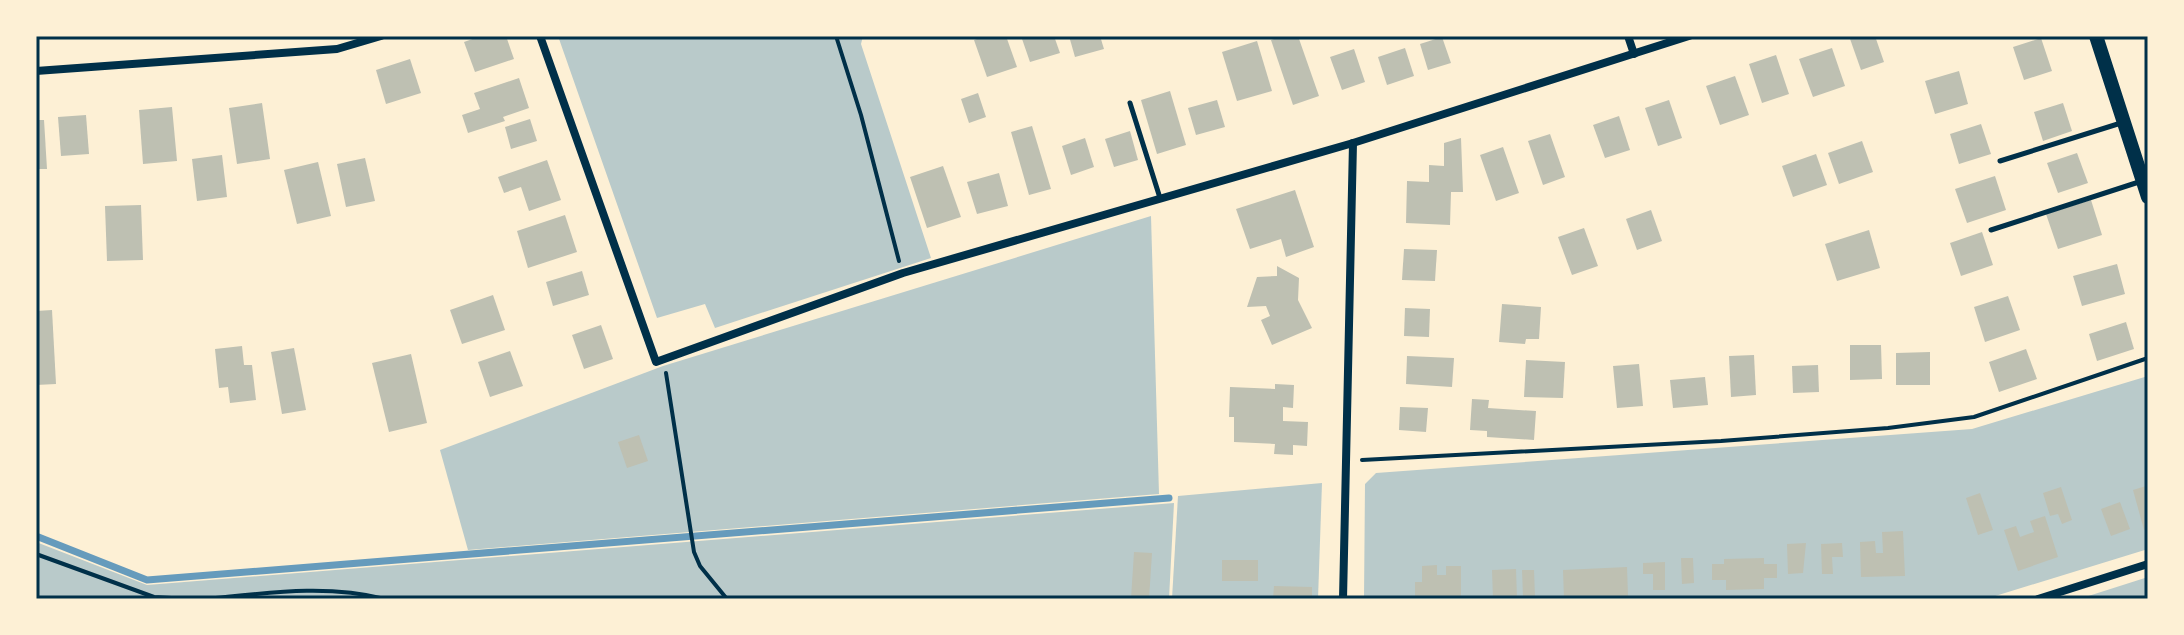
<svg xmlns="http://www.w3.org/2000/svg" width="2184" height="635" viewBox="0 0 2184 635" font-family="'Space Grotesk',sans-serif">
	<style>
		.green { fill: #b9caca }
		.lines { fill: none; stroke-linecap: round; stroke-linejoin: round }
		.stream { stroke: #669bbc; stroke-width: 7 }
		.building { fill: #bec0b2 }
		.path { stroke: #003049; stroke-width: 4 }
		.service { stroke: #003049; stroke-width: 5 }
		.minor { stroke: #003049; stroke-width: 8 }
		.tertiary { stroke: #003049; stroke-width: 14 }
		.neatline { fill: none; stroke: #003049; stroke-width: 3 }
	</style>
	<rect width="100%" height="100%" fill="#fdf0d5"/>
	<g class="green">
		<path d="M558,36H863L861,44L931,258L715,328L705,304L657,318Z"/>
		<path d="M1151,216L1159,494L468,550L440,450L663,366Z"/>
		<path d="M2148,376V549L1992,597L1364,599L1365,484L1376,473L1972,429Z"/>
		<path d="M1322,483L1318,599H1172L1178,496Z"/>
		<path d="M1174,503L1169,599H36V542L147,585Z"/>
		<path d="M2148,577V599H2079Z"/>
	</g>
	<g class="lines">
		<path class="stream" d="M36,536L147,580L1169,498"/>
	</g>
	<g class="building">
		<path d="M481,36H506L514,59L475,72L464,42Z"/>
		<path d="M986,36H1006L1017,67L987,77L974,40Z"/>
		<path d="M1021,36H1054L1060,53L1030,62Z"/>
		<path d="M1069,36H1100L1104,49L1075,57Z"/>
		<path d="M1283,36H1298L1319,96L1293,105L1271,40Z"/>
		<path d="M1849,36H1875L1884,62L1861,70Z"/>
		<path d="M1442,37L1451,63L1428,70L1420,44Z"/>
		<path d="M2041,38L2052,71L2024,80L2013,47Z"/>
		<path d="M1257,41L1272,91L1237,101L1222,52Z"/>
		<path d="M1405,48L1414,76L1387,85L1378,57Z"/>
		<path d="M1832,48L1845,86L1813,97L1799,59Z"/>
		<path d="M1354,49L1365,82L1342,90L1330,57Z"/>
		<path d="M1776,55L1789,94L1762,103L1749,64Z"/>
		<path d="M410,59L421,93L386,104L376,70Z"/>
		<path d="M1959,71L1968,104L1935,114L1925,81Z"/>
		<path d="M1735,76L1749,115L1720,125L1706,86Z"/>
		<path d="M519,78L529,108L503,117L505,121L468,133L462,115L480,109L474,93Z"/>
		<path d="M1170,91L1186,145L1157,154L1141,100Z"/>
		<path d="M978,93L986,117L969,123L961,99Z"/>
		<path d="M1217,100L1225,127L1196,135L1188,108Z"/>
		<path d="M1669,100L1682,138L1658,146L1645,108Z"/>
		<path d="M262,103L270,159L237,164L229,108Z"/>
		<path d="M2063,103L2072,131L2043,141L2034,112Z"/>
		<path d="M172,107L177,161L143,164L139,110Z"/>
		<path d="M86,115L89,154L61,156L58,117Z"/>
		<path d="M1619,116L1630,150L1605,158L1593,125Z"/>
		<path d="M530,119L537,141L511,149L505,127Z"/>
		<path d="M36,120H44L47,169H36Z"/>
		<path d="M1981,124L1991,154L1959,164L1950,134Z"/>
		<path d="M1032,126L1051,189L1029,195L1011,132Z"/>
		<path d="M1130,131L1138,160L1114,167L1105,139Z"/>
		<path d="M1550,134L1565,177L1543,185L1528,141Z"/>
		<path d="M1085,138L1094,167L1071,175L1062,146Z"/>
		<path d="M1461,138L1463,192H1451L1450,225L1406,223L1407,181L1429,182V165L1444,166V143Z"/>
		<path d="M1862,141L1873,172L1839,184L1828,153Z"/>
		<path d="M1503,147L1519,193L1496,201L1480,155Z"/>
		<path d="M2077,153L2088,183L2058,193L2047,163Z"/>
		<path d="M1816,154L1827,185L1793,197L1782,166Z"/>
		<path d="M222,155L227,197L197,201L192,159Z"/>
		<path d="M365,158L375,201L346,207L337,164Z"/>
		<path d="M547,160L561,200L529,211L521,187L504,193L498,177Z"/>
		<path d="M318,162L331,216L297,224L284,170Z"/>
		<path d="M943,166L961,217L927,228L910,177Z"/>
		<path d="M999,173L1008,206L977,214L967,182Z"/>
		<path d="M1995,176L2006,210L1967,223L1955,189Z"/>
		<path d="M1295,190L1314,247L1286,257L1281,239L1250,249L1236,209Z"/>
		<path d="M2091,200L2102,235L2058,249L2046,214Z"/>
		<path d="M141,205L143,260L107,261L105,206Z"/>
		<path d="M1651,210L1662,241L1637,250L1626,219Z"/>
		<path d="M565,215L577,252L528,268L517,231Z"/>
		<path d="M1584,228L1598,266L1572,275L1558,237Z"/>
		<path d="M1869,230L1880,268L1837,281L1825,244Z"/>
		<path d="M1982,232L1993,265L1961,276L1950,243Z"/>
		<path d="M1404,249L1437,250L1435,281L1402,280Z"/>
		<path d="M2117,264L2125,294L2082,306L2073,276Z"/>
		<path d="M1277,266L1299,278L1298,300L1312,328L1272,345L1261,320L1270,316L1266,306L1247,307L1257,277L1277,276Z"/>
		<path d="M582,271L589,295L553,306L546,282Z"/>
		<path d="M493,295L505,330L462,344L450,310Z"/>
		<path d="M2008,296L2020,330L1985,342L1974,307Z"/>
		<path d="M1502,304L1541,307L1539,339H1526L1525,344L1499,342Z"/>
		<path d="M1405,308L1430,309L1429,337L1404,336Z"/>
		<path d="M52,310L56,384L36,385V311Z"/>
		<path d="M2126,322L2134,349L2097,361L2089,334Z"/>
		<path d="M601,325L613,359L584,369L572,335Z"/>
		<path d="M1850,345H1881L1882,379L1850,380Z"/>
		<path d="M242,346L244,365H252L256,400L230,403L228,387L219,388L215,349Z"/>
		<path d="M294,348L306,410L282,414L271,352Z"/>
		<path d="M2026,349L2037,379L1999,392L1989,362Z"/>
		<path d="M510,351L523,386L490,397L478,362Z"/>
		<path d="M1930,352V385H1896V353Z"/>
		<path d="M411,354L427,423L389,432L372,363Z"/>
		<path d="M1754,355L1756,395L1731,397L1729,356Z"/>
		<path d="M1407,356L1454,358L1452,387L1406,384Z"/>
		<path d="M1526,360L1565,362L1563,398L1524,397Z"/>
		<path d="M1639,364L1643,406L1617,408L1613,366Z"/>
		<path d="M1818,365L1819,392L1793,393L1792,366Z"/>
		<path d="M1705,377L1708,405L1673,408L1670,380Z"/>
		<path d="M1275,384L1294,385L1293,408L1283,407V421L1308,422L1307,446L1293,445V455L1274,454L1275,444L1234,442V417H1229L1230,387L1275,389Z"/>
		<path d="M1472,399L1489,400L1488,408L1536,411L1534,440L1487,437V431L1470,430Z"/>
		<path d="M1400,407L1428,408L1426,432L1399,430Z"/>
		<path d="M639,435L648,461L627,468L618,442Z"/>
		<path d="M2146,486L2148,528L2144,530L2133,490Z"/>
		<path d="M2061,487L2072,520L2062,524L2058,514L2050,516L2043,493Z"/>
		<path d="M1980,493L1993,530L1978,535L1966,498Z"/>
		<path d="M2120,502L2130,529L2111,536L2101,509Z"/>
		<path d="M2045,516L2058,557L2018,571L2004,530L2016,526L2020,537L2028,534L2034,532L2030,521Z"/>
		<path d="M1903,531L1905,576L1861,577L1860,542L1875,541L1876,553H1883L1882,532Z"/>
		<path d="M1806,543L1803,573L1788,574L1787,544Z"/>
		<path d="M1842,543L1843,557H1832L1833,574H1822L1821,544Z"/>
		<path d="M1134,552L1152,553L1149,599H1131Z"/>
		<path d="M1681,558H1693L1694,583L1682,584Z"/>
		<path d="M1764,558V564H1777V578H1764V589L1726,590V580H1712V564H1724V559Z"/>
		<rect x="1222" y="560" width="36" height="21"/>
		<path d="M1665,562V590H1653V574H1643V563Z"/>
		<path d="M1437,565V575H1446V566H1461V599H1415V582H1422V566Z"/>
		<path d="M1627,567L1628,596L1564,599L1563,570Z"/>
		<path d="M1516,569L1517,599H1493L1492,570Z"/>
		<path d="M1522,570H1534L1535,597H1523Z"/>
		<path d="M1274,586L1312,587V599H1273Z"/>
	</g>
	<g class="lines">
		<g class="path">
			<path d="M836,36L861,115L899,261"/>
			<path d="M666,373L694,552L700,566L727,599"/>
			<path d="M1362,460L1721,441L1888,428L1974,417L2148,358"/>
			<path d="M36,554L154,597L189,599"/>
			<path d="M207,599C267,593 326,584 385,599"/>
		</g>
		<g class="service">
			<path d="M1130,103L1160,198"/>
			<path d="M2000,161L2121,123"/>
			<path d="M1991,230L2142,181"/>
		</g>
		<g class="minor">
			<path d="M540,36L656,362L903,273L1353,143L1689,36"/>
			<path d="M1628,36L1634,54"/>
			<path d="M36,71L337,49L381,36"/>
			<path d="M1343,599L1353,143"/>
			<path d="M2038,599L2148,564"/>
		</g>
		<path class="tertiary" d="M2096,36L2148,197"/>
	</g>
	<rect width="2184" height="635" fill="none" stroke="#fdf0d5" stroke-width="76"/>
	<rect x="38" y="38" width="2108" height="559" class="neatline"/>
</svg>
